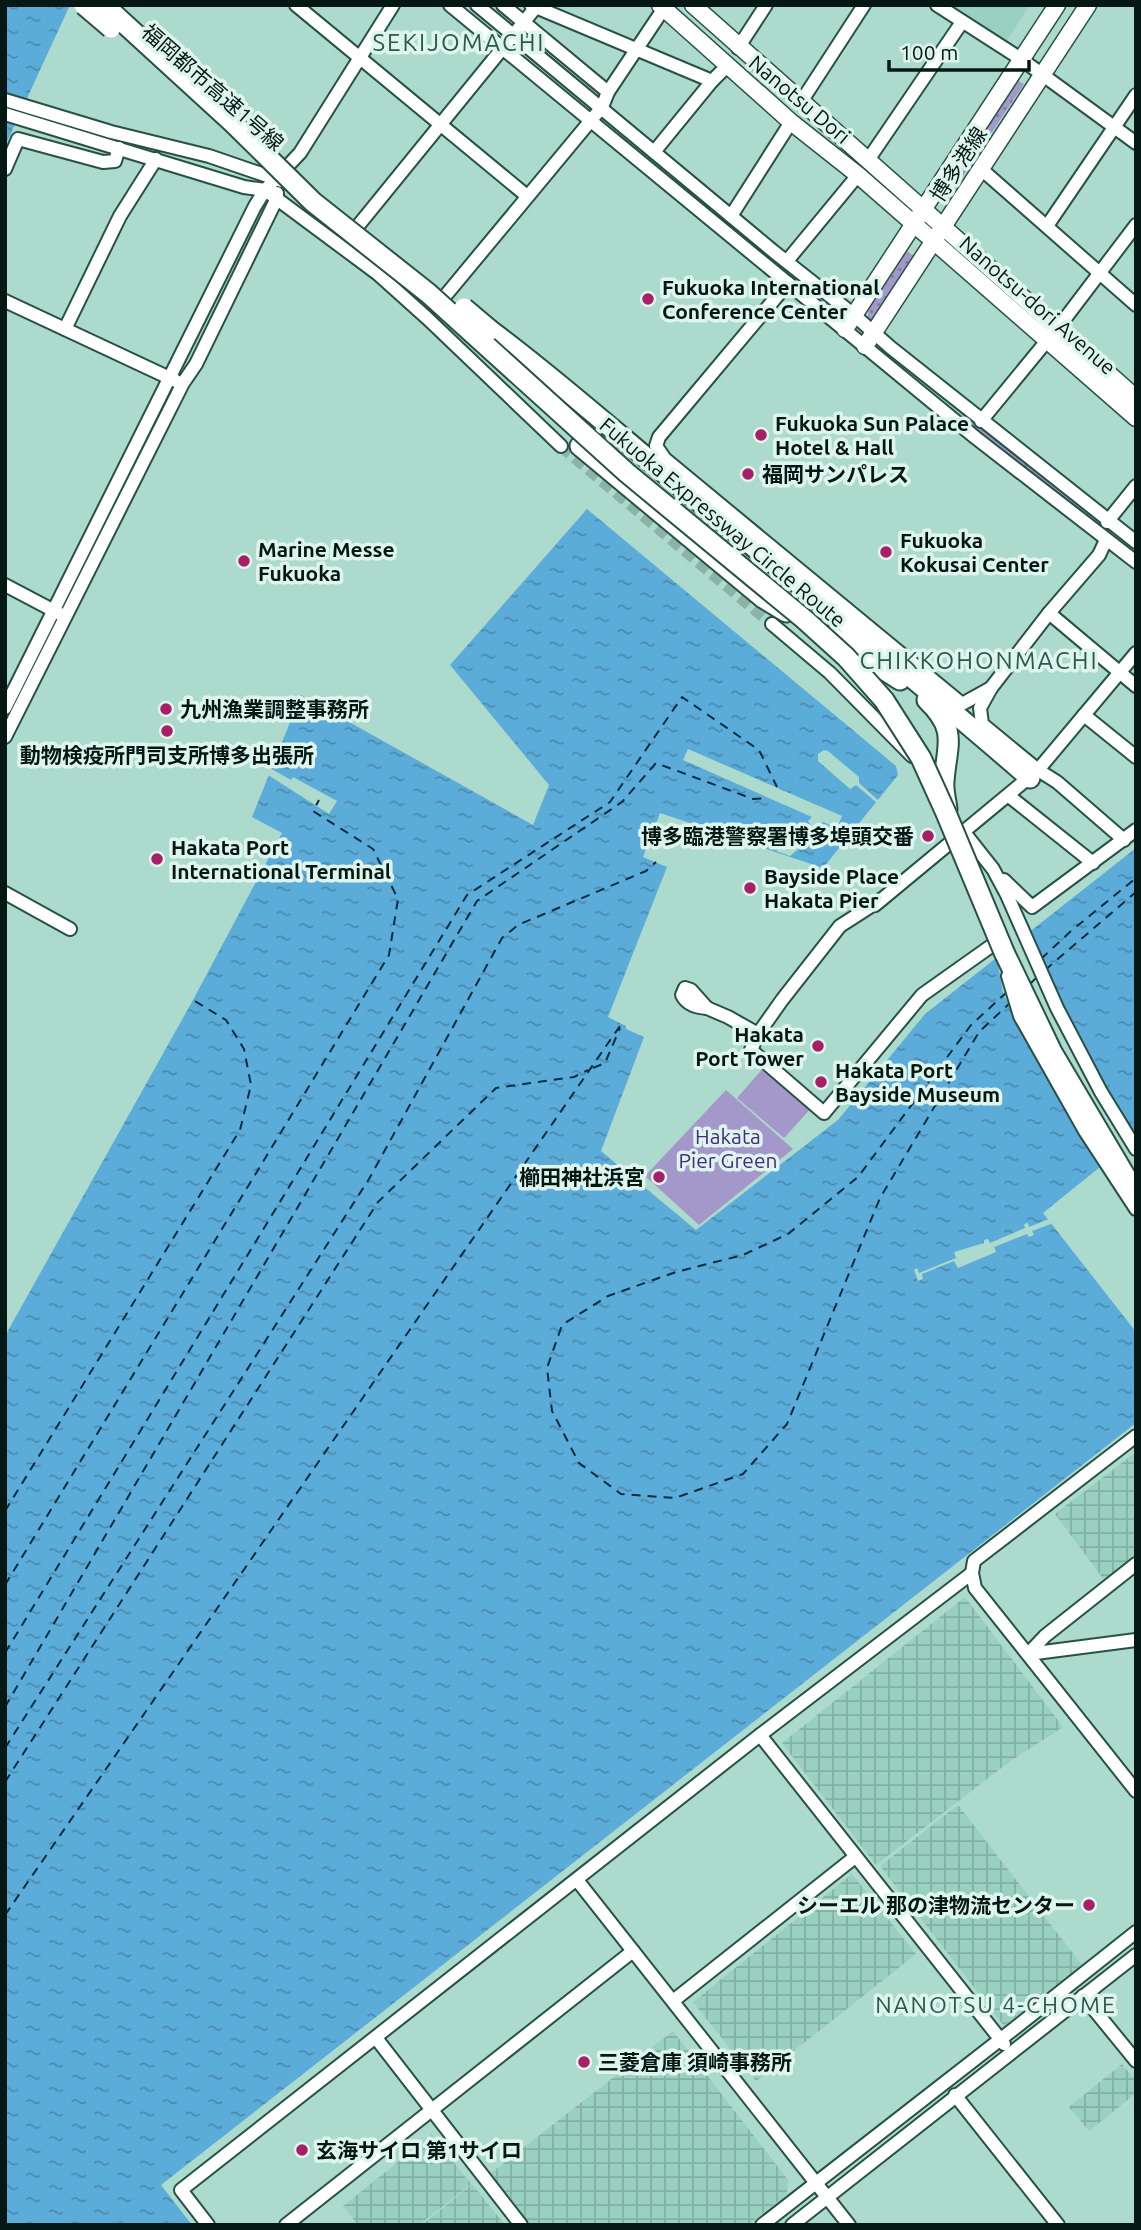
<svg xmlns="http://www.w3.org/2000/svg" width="1141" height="2230" viewBox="0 0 1141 2230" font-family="Ubuntu,'Noto Sans JP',sans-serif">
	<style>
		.built { fill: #99d0c0 }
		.industrial { fill: url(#industrial-grid) }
		.grass { fill: url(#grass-dots) }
		.park { fill: #a398c9 }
		.water { fill: url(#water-ripples) }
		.pier { fill: #acdacc }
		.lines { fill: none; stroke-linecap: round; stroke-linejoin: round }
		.ferry { stroke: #092e41; stroke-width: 2; stroke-dasharray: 9 7; stroke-linecap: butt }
		.minor-tunnel { stroke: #8bb3a7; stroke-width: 12; stroke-dasharray: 12 6; stroke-linecap: butt }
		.minor-casing { stroke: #275147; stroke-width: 16 }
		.major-casing { stroke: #275147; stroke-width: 19 }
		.highway-casing { stroke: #275147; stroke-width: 23 }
		.minor { stroke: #fff; stroke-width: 12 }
		.major { stroke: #fff; stroke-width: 16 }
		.highway { stroke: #fff; stroke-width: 19 }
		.highway-bridge-casing { stroke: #275147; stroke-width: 23; stroke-linecap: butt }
		.highway-bridge { stroke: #fff; stroke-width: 19 }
		.poi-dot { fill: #a81f65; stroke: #def5ee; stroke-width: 2.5 }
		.labels { text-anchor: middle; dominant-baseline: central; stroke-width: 7; stroke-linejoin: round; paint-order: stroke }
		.street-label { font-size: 21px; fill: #061813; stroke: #def5ee }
		.poi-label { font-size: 21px; font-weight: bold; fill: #061813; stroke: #def5ee; text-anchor: start }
		.park-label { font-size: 21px; fill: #472a7d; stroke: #def5ee }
		.neighbourhood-label { font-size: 23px; letter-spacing: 2px; fill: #2e584d; stroke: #def5ee }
		.quarter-label { font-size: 24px; letter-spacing: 2px; fill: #2e584d; stroke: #def5ee }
	</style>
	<defs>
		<pattern id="industrial-grid" width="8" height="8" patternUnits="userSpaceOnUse" patternTransform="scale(1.75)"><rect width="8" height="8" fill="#99d0c0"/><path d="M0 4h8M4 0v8" fill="none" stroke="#82b2a4"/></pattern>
		<pattern id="grass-dots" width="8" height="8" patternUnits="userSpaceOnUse" patternTransform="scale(1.75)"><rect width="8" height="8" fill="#a398c9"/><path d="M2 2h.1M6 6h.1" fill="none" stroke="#837ba2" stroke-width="1.8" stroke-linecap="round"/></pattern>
		<pattern id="water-ripples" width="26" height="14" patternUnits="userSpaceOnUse" patternTransform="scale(1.75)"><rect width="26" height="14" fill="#5cacd9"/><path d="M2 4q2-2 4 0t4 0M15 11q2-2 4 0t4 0" fill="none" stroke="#4a8baf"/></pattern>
	</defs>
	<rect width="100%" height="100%" fill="#acdacc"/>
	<path class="built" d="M946,5H1030L1005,43Z"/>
	<g class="industrial">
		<path d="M1136,1452V1557L1105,1581L1055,1514Z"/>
		<path d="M965,1597L1063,1727L1009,1762L876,1865L782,1743Z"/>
		<path d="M958,1805L1082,1965L1004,2026L880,1866Z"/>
		<path d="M852,1874L916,1954L756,2081L693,2002Z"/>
		<path d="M673,2031L788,2180L787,2194L748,2225H531L491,2173Z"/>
		<path d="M1122,2064L1136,2081V2093L1089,2131L1069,2107Z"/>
		<path d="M432,2135L471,2184L419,2225H358L343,2206Z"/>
		<path d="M472,2184L505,2225H422Z"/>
	</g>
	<g class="grass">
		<path d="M1018,81L1024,84L949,197L945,192Z"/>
		<path d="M618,131L619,130L831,305L827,308L697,201L669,172Z"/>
		<path d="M907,251L915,257L874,319H868V311Z"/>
		<path d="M887,350L1096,519L1136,555L982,435L953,406Z"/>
	</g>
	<g class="park">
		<path d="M765,1066L813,1106L784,1138L737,1098Z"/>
		<path d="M726,1090L793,1149L699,1225L645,1176Z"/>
	</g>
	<g class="water">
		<path d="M5,5H70L5,146Z"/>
		<path d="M587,509L896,766L898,775L823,868L660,813L643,857L667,867L608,1017L626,1026V1029L644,1037L601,1151L696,1230L838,1120L925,1014L1136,848V1138L1043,1213L1136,1332V1423L161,2185L192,2225H5V1336L193,1000L282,833L252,817L301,695L533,825L549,785L450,665Z"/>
	</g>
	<g class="pier">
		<path d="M688,749L842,816L837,828L823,822L799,842L801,847L790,856L776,851L810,824L808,821L812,817L683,760Z"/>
		<path d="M824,750L828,751L859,777V783L879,801L877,803L856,785L850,789L818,761V754Z"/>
		<path d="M268,767L291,780L293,777L337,801L329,814L265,773Z"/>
		<path d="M1027,929L1060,1005L1136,1142L1101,1171L1026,1042L1003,993L996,953Z"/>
		<path d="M1049,1219L1051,1224L1032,1231L1034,1235L1029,1237L1027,1234L994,1247L996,1252L958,1268L954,1261L922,1274L923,1279L918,1281L914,1270L917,1268L919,1273L956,1258L954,1252L984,1243V1240L988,1239L990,1243L1025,1228L1024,1224L1028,1223L1029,1227Z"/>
	</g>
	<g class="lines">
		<g class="ferry">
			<path d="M1041,959L1071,931L1136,878"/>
			<path d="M1045,970L1136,892"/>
			<path d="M1030,984L1038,976"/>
			<path d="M1007,992L971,1025L858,1177L788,1234L743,1255L676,1272L608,1296L562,1325L547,1368L552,1411L579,1463L621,1494L675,1498L743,1474L787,1424L880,1198L979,1032L1010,1003"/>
			<path d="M593,1068L605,1063L620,1028"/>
			<path d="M5,1511L240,1130L251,1085L244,1049L226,1020L193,1000"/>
			<path d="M5,1585L389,955L398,899L373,849L313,811L319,800"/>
			<path d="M5,1653L467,895L610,802L682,697L759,750L777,787"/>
			<path d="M5,1707L477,901L622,802L656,763L753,799L768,798"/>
			<path d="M5,1748L369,1179L502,938L518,925L646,871L656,862"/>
			<path d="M5,1782L378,1202L496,1088L574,1077L588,1070"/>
			<path d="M5,1915L622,1023"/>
		</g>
		<path class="minor-tunnel" d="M561,446L772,624"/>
		<defs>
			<g id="minor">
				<path d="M296,5L527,196"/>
				<path d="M450,5L976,438L1136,562"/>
				<path d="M477,5L773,251L854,315L890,347L1136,542"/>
				<path d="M503,5L608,92"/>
				<path d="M531,5L712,81L728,65"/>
				<path d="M937,5L1021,59L1136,143"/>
				<path d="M738,48L766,5"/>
				<path d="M5,100L111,132L209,156L282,181"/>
				<path d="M801,102L864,5"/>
				<path d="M5,114L244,187L265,190L378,274L427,318L561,446"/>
				<path d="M654,152L712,81"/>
				<path d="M868,160L962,22"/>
				<path d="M980,168L1136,305"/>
				<path d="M5,169L18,139L103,162L115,161L119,148"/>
				<path d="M731,216L791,122"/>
				<path d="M1047,226L1136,95"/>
				<path d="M353,232L536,7"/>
				<path d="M787,261L858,175"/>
				<path d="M788,283L659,437L656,446L665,459L962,704L991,688"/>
				<path d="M5,301L176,381"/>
				<path d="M436,307L602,107L608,92L666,5"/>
				<path d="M65,329L120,216L156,159"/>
				<path d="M981,421L1064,320L1136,225"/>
				<path d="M1107,522L1136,486"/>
				<path d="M1106,540L1099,555L1049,613L991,688L980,708L982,724L1038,770L1057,782L1124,840"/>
				<path d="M5,585L60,614"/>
				<path d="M1049,613L1136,686"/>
				<path d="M772,624L830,673L912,756"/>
				<path d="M5,708L255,206L265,190L300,153L393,5"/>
				<path d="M1084,715L1136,757"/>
				<path d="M5,737L183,383L196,364L277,198V193"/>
				<path d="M1009,796L1093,863"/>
				<path d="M963,831L993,869L1007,895L1057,1008L1101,1092L1136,1149"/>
				<path d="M1004,880L1032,907L1136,830"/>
				<path d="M5,893L70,929"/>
				<path d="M882,899L840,926L782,1000L758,1034L751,1050L824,1113L922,995L1001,939"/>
				<path d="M875,905L1038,770L1136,653"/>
				<path d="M1008,976L1020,1016L1085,1131L1136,1209"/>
				<path d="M685,988L691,990L707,1008C697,1007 687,1005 682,995Z"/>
				<path d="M707,1008L728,1017L758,1034"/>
				<path d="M1136,1436L974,1561L972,1573L975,1588L1136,1791"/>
				<path d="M1136,1564L1045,1636L1028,1654L1136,1640"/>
				<path d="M760,1735L1004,2044"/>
				<path d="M577,1880L849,2225"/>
				<path d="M1083,1996L1136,2061"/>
				<path d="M673,2001L855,1857"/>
				<path d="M376,2038L521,2225"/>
				<path d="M955,2095L1058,2225"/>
				<path d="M208,2225L181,2190L760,1735L972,1573"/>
				<path d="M286,2225L633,1951"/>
				<path d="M762,2225L1015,2028L1136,1932"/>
				<path d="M792,2225L1136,1955"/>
			</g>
			<g id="major">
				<path d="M660,5L791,122L858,175L1136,418"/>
				<path d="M693,5L1136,398"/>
				<path d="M845,329L1057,5"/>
				<path d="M865,346L1088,5"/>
			</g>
			<g id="highway">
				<path d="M490,330C564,385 632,447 703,505C813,596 923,685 1030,778"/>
				<path d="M580,446L763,598L786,612"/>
				<path d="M831,636L900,680"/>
				<path d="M927,700C958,730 947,744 944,781C943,790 946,800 947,809"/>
				<path d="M1004,952L1052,1052L1136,1194"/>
			</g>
		</defs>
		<use href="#minor" class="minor-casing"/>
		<use href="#major" class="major-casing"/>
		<use href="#highway" class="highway-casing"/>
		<use href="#minor" class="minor"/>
		<use href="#major" class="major"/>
		<use href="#highway" class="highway"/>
		<defs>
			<g id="highway-bridge">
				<path d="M84,5L111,28"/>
				<path d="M104,5L233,123L313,202L428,293L627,473L804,619L846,657L884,700L921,758L946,813L1004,952"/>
				<path d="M464,308L490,330"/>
			</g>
		</defs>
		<use href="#highway-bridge" class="highway-bridge-casing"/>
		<use href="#highway-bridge" class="highway-bridge"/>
	</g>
	<g class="poi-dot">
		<circle cx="648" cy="299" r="7"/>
		<circle cx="761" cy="435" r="7"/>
		<circle cx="748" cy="474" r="7"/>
		<circle cx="886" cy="552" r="7"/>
		<circle cx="244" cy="561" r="7"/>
		<circle cx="166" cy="709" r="7"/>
		<circle cx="167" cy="731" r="7"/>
		<circle cx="928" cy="836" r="7"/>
		<circle cx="157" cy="859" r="7"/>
		<circle cx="750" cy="888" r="7"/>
		<circle cx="818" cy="1046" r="7"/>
		<circle cx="821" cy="1082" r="7"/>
		<circle cx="659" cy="1177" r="7"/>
		<circle cx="1089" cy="1905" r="7"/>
		<circle cx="584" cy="2062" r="7"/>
		<circle cx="302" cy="2150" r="7"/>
	</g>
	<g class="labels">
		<g class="street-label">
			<text transform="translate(213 87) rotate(41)">福岡都市高速1号線</text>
			<text transform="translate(800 99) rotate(40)">Nanotsu Dori</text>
			<text transform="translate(958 164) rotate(-57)">博多港線</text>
			<text transform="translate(1038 305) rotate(41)">Nanotsu-dori Avenue</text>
			<text transform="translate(723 522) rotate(40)">Fukuoka Expressway Circle Route</text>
		</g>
		<g class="poi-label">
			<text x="662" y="287">Fukuoka International<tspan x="662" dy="24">Conference Center</tspan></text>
			<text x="775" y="423">Fukuoka Sun Palace<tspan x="775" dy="24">Hotel &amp; Hall</tspan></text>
			<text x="762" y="474">福岡サンパレス</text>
			<text x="900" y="540">Fukuoka<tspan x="900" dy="24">Kokusai Center</tspan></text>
			<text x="258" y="549">Marine Messe<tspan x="258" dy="24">Fukuoka</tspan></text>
			<text x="180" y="709">九州漁業調整事務所</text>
			<text x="167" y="755" text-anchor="middle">動物検疫所門司支所博多出張所</text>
			<text x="914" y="836" text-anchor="end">博多臨港警察署博多埠頭交番</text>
			<text x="171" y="847">Hakata Port<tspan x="171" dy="24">International Terminal</tspan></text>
			<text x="764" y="876">Bayside Place<tspan x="764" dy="24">Hakata Pier</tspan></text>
			<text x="804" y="1034" text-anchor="end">Hakata<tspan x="804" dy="24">Port Tower</tspan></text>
			<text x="835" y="1070">Hakata Port<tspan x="835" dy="24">Bayside Museum</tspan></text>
			<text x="645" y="1177" text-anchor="end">櫛田神社浜宮</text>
			<text x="1075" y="1905" text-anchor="end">シーエル 那の津物流センター</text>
			<text x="598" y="2062">三菱倉庫 須崎事務所</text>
			<text x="316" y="2150">玄海サイロ 第1サイロ</text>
		</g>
		<g class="park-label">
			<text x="728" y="1136">Hakata<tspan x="728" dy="24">Pier Green</tspan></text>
		</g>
		<g class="neighbourhood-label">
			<text x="996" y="2004">NANOTSU 4-CHOME</text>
		</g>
		<g class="quarter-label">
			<text x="459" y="42">SEKIJOMACHI</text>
			<text x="979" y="660">CHIKKOHONMACHI</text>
		</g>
	</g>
	<rect width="1141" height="2230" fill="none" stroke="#061813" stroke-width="14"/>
	<path d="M889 60v10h140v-10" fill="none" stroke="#061813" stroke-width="3.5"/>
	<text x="900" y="60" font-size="21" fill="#061813" stroke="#def5ee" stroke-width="5" paint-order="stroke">100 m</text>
</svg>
